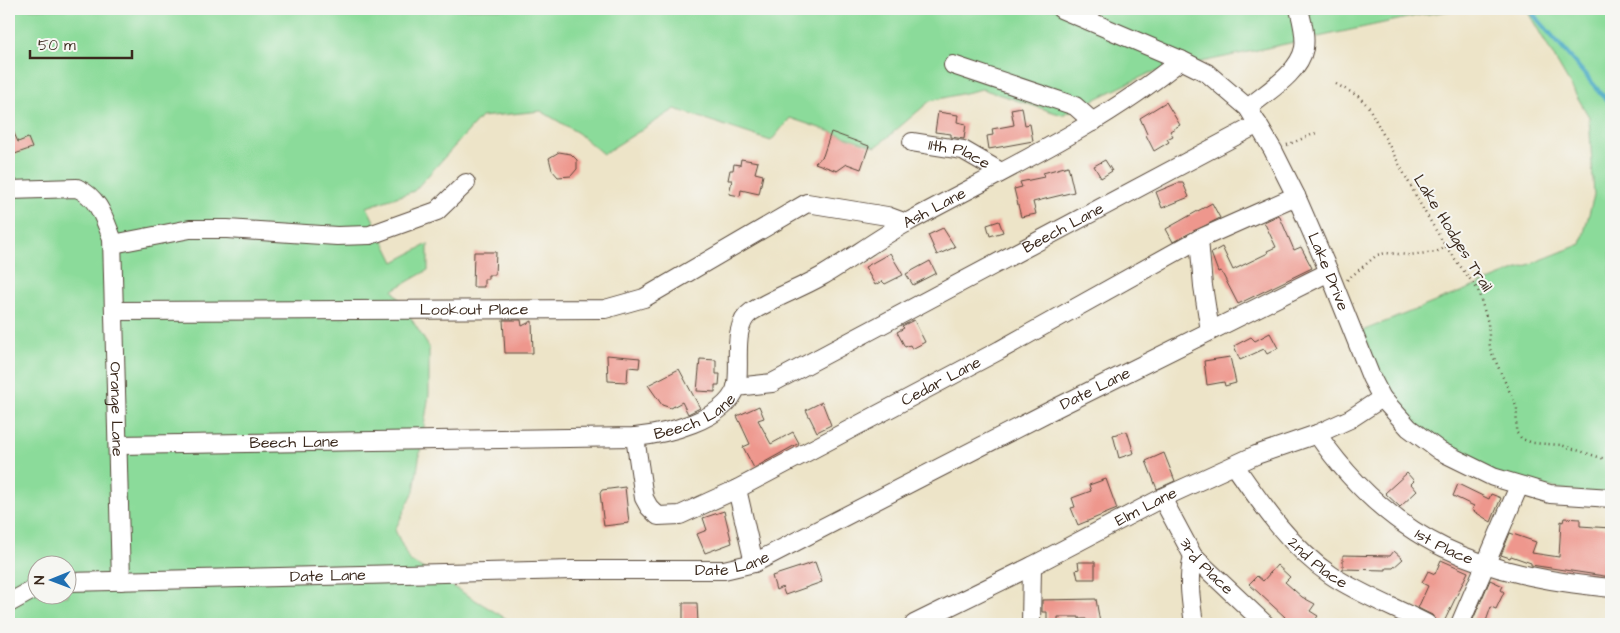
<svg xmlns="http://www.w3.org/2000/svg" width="1620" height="633" viewBox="0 0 1620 633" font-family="'Architects Daughter',sans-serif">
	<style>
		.green { fill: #8bdb9a; stroke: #63825c; fill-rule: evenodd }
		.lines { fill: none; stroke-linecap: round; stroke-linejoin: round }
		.stream { stroke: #44a8c4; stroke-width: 4.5 }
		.building { fill: #ee978d }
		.minor-casing { stroke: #564638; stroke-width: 20 }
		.path { stroke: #564638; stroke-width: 2.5; stroke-dasharray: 1 4; stroke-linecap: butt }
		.minor { stroke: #fff; stroke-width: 18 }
		.labels { text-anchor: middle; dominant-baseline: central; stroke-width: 4; stroke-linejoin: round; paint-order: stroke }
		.street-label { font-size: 16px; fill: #3b2a1e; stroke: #f6f6f2 }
	</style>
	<rect width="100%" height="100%" fill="#f6f6f2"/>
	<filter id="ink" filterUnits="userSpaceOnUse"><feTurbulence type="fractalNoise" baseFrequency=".02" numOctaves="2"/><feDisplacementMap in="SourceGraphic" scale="10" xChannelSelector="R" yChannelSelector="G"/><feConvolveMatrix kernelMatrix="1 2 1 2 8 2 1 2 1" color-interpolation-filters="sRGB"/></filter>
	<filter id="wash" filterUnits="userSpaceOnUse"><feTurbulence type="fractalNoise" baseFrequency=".0096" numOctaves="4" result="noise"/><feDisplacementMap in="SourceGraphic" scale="20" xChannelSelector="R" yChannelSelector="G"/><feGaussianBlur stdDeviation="1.12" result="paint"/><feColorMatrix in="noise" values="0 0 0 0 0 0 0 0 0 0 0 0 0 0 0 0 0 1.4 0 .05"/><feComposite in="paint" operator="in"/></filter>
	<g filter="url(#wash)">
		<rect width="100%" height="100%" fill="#ede4c8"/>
		<g class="green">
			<path d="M9,9H1462L1421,15L1150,73L1062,115L982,89L930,101L876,147L790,118L771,141L675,109L603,154L578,133L541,111L481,117L414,191L367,207L394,262L428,244V270L393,290L429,347V394L414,491L395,530L409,560L515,624H9ZM38,566H68V596H38Z"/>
			<path d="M1526,9H1611V498L1493,477L1395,414L1362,331L1581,244L1594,195L1589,117Z"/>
		</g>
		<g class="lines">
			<path class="stream" d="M1529,9L1611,105"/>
		</g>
		<g id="blocks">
			<g class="building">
				<path d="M1166,102L1180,125L1170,131L1173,136L1167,139L1169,142L1154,151L1146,135L1147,134L1140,118Z"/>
				<path d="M1022,107L1025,125L1030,124L1033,141L989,149L987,136L993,135L992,129L1014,125L1011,109Z"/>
				<path d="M938,112L958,115L957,122L966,124L964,139L951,137V134L935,132Z"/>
				<path d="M9,122L18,142L28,138L32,148L9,156Z"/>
				<path d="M831,132L869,146L861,169L847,164L837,171L815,163L823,156Z"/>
				<path d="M559,152L571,154L577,160V169L571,176L558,177L552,170L549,158Z"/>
				<path d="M741,159L758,162L755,173L763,175L759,194L741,190L740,196L729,194L732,180H728L730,170H733L734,164L740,165Z"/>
				<path d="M1105,160L1112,171L1101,178L1094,166Z"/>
				<path d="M1068,166L1074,192L1033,202L1036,214L1021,217L1014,189L1022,187L1020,182L1044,177L1043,173Z"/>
				<path d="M1178,183H1183L1189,197L1162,208L1156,192Z"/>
				<path d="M1212,203L1220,218L1173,242L1166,229Z"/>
				<path d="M1279,215L1294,250L1301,247L1312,268L1238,304L1221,271L1218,272L1211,253L1222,247L1233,270L1268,253L1267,251L1276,247L1264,222Z"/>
				<path d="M999,221L1003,232L990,236L987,225Z"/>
				<path d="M943,228L955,247L937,255L928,235Z"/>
				<path d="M474,252H496L495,275H488V279H484V287H473Z"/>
				<path d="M890,253L903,275L885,284L882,281L875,285L865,267Z"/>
				<path d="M930,261L936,273L913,285L906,274Z"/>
				<path d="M503,320H521L522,326L532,321L533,353H505Z"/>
				<path d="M914,320L925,342L912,349L910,345L905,347L897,332L904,328L902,326Z"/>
				<path d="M1270,333L1278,348L1267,354L1264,349L1240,360L1234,346L1251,337L1255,341Z"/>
				<path d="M607,355L640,358L639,368L628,367L627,382L608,381Z"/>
				<path d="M1230,357L1236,383L1225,386L1224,382L1207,385L1204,361Z"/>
				<path d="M700,359L716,360V374H720L719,385H715V392L697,391Z"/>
				<path d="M679,369L700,408L688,414L682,402L671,408L662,405L648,385Z"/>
				<path d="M822,402L831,425L817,432L806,410Z"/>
				<path d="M759,406L764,418L758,420L771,444L793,432L799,443L754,468L743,447L750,444L737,416Z"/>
				<path d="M1127,431L1134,453L1119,458L1113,435Z"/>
				<path d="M1164,453L1175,481L1157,489L1146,461Z"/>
				<path d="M1407,473L1414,481L1411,484L1417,491L1400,507L1385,493Z"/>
				<path d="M1106,479L1117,509L1078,525L1071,508L1075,507L1072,498L1091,491L1089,485Z"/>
				<path d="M1458,484L1489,499L1491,494L1501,498L1491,522L1472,510L1474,506L1453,496Z"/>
				<path d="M625,487L629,523L604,526L600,493L602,490Z"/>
				<path d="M724,511L732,543L705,553L697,534L707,530L703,518Z"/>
				<path d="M1564,518L1580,519V526L1611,528V577L1531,565V563L1511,556L1510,558L1501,555L1510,533L1536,542L1532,553L1559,557L1561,521L1563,522Z"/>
				<path d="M1394,551L1403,559L1393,568H1386V570L1343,569V555L1390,556Z"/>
				<path d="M1441,560L1468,572L1443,624L1437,623L1432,615L1418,608L1428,586L1422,583L1428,571L1435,574Z"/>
				<path d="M815,562L822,582L785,595L782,587L776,590L772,576Z"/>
				<path d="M1078,562H1095V579H1078L1076,570L1079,569Z"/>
				<path d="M1277,565L1290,577L1285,582L1302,597L1315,604L1310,611L1318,616L1312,624H1280L1285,617L1249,584L1257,576L1263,581Z"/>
				<path d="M1490,580L1503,586L1501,590L1504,592L1496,609L1491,607L1485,624H1471Z"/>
				<path d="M1096,599L1100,623L1087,624L1086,619H1079V617H1058V621L1047,622V612H1042V600Z"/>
				<path d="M683,603H697L698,623L683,624Z"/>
			</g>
		</g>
	</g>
	<g filter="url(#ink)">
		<use href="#blocks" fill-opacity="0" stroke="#564638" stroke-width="1"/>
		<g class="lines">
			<defs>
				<g id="minor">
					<path id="s1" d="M1061,9L1181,60L1207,73L1248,108L1273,150L1296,196L1329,272L1371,377L1382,398L1409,428L1440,451L1493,477L1550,494L1611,498"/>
					<path d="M953,65L1075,106L1093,122"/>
					<path d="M1248,108C1266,92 1299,74 1304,48C1306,35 1302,21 1299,9"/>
					<path id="s2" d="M912,142L963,150L1001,172"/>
					<path id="s3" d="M9,190L77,188C99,198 104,218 112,238L121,581"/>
					<path d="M1199,239L1203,286L1210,331"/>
					<path d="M113,244L190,229H227L337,236L370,235L437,211L466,183"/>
					<path id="s4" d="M115,311L605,309L644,298L807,203L887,216L906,223"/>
					<path id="s5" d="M736,387L772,383L1258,124"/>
					<path id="s6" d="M1317,434C1394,545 1481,575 1611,588"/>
					<path id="s7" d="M635,437L644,498L649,507L658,516L680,515L737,489L1000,350L1199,239L1296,196"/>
					<path id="s8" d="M118,445L635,437C665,434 725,420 736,388C742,369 730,326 751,312C773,298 799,289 822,276C851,259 878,238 908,222C1001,171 1099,127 1181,60"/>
					<path id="s9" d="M1235,466C1262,505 1291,548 1331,575C1357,593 1398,609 1427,624"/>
					<path d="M737,489L754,563"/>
					<path id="s10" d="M1162,498L1193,556L1265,624"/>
					<path d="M1193,556C1187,579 1191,601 1194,624"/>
					<path id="s11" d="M68,582L573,570H724L754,563L1056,408L1329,272"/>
					<path d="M9,603L38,587"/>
					<path id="s12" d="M914,624L1032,566L1162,498L1256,455L1317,434L1350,419L1382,398"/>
					<path d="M1031,624L1032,566"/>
					<path d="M1460,624L1519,486"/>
				</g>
			</defs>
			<use href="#minor" class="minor-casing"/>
			<g class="path">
				<path d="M1336,84L1358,96L1368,106L1423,209L1446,247L1478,290L1488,323L1490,349L1517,408L1516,432L1522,439L1533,443L1561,445L1611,461"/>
				<path d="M1287,145L1316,133"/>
				<path d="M1347,280L1377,255L1386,253L1409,255L1436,252L1446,247"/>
			</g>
			<use href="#minor" class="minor"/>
		</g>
	</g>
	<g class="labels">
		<g class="street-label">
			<text stroke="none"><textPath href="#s2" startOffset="49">11th Place</textPath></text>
			<text stroke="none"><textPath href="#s8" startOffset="925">Ash Lane</textPath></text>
			<text stroke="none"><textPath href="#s5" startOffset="366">Beech Lane</textPath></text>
			<text transform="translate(1453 233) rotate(58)">Lake Hodges Trail</text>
			<text stroke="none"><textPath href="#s1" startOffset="396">Lake Drive</textPath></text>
			<text stroke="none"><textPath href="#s4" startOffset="359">Lookout Place</textPath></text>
			<text stroke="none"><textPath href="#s7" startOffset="400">Cedar Lane</textPath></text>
			<text stroke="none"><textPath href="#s11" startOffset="1070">Date Lane</textPath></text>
			<text stroke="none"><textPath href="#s3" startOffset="302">Orange Lane</textPath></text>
			<text stroke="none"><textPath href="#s8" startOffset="581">Beech Lane</textPath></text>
			<text stroke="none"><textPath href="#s8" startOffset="176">Beech Lane</textPath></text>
			<text stroke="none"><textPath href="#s12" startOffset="260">Elm Lane</textPath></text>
			<text stroke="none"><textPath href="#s6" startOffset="172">1st Place</textPath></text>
			<text stroke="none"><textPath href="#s9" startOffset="128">2nd Place</textPath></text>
			<text stroke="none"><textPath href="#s11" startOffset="665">Date Lane</textPath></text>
			<text stroke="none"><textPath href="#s10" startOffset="82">3rd Place</textPath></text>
			<text stroke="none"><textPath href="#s11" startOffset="260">Date Lane</textPath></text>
		</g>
	</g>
	<rect width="1620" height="633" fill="none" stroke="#f6f6f2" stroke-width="30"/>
	<g transform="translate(52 580) rotate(269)"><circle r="24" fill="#f6f6f2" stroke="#aba49d"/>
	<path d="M0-4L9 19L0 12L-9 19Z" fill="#1f6fb2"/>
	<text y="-8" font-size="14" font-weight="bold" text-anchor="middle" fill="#3b2a1e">N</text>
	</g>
	<path d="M30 50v8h102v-8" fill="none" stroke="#3b2a1e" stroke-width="2.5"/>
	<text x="38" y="50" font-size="15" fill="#3b2a1e" stroke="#f6f6f2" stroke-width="4" paint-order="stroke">50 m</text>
</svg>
